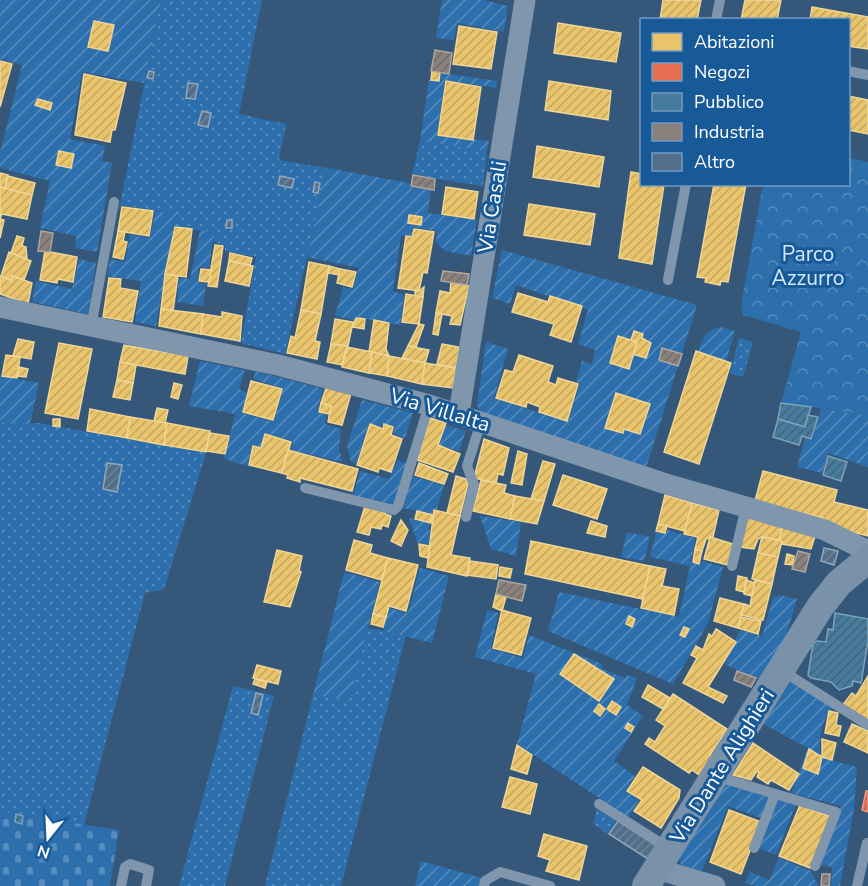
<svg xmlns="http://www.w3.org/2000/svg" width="868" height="886" viewBox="0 0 868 886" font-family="'Nunito Sans',sans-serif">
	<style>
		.grass { fill: url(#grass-dots) }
		.forest { fill: url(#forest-crowns) }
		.cemetery { fill: url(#cemetery-stones) }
		.garden { fill: url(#garden-furrows) }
		.homes { fill: url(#homes-hatch); stroke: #f0d697; stroke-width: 1.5 }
		.shops { fill: url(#shops-hatch); stroke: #ee9a85; stroke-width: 1.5 }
		.public { fill: url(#public-hatch); stroke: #7da3ba; stroke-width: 1.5 }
		.industry { fill: url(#industry-hatch); stroke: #ada7a3; stroke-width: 1.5 }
		.building { fill: url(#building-hatch); stroke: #93a7ba; stroke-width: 1.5 }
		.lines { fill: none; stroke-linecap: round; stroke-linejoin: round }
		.lane { stroke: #7f96ad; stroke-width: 10 }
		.street { stroke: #7f96ad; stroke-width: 21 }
		.secondary { stroke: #7992a9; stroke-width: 28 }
		.labels { text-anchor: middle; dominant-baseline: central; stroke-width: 6; stroke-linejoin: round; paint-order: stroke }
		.street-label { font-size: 21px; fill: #fff; stroke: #185997 }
		.park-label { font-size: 21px; fill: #d2e8fc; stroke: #185997 }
	</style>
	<defs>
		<pattern id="grass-dots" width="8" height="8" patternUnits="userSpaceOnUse" patternTransform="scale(1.5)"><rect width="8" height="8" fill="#2d6fad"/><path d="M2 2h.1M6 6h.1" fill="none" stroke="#578cbd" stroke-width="1.8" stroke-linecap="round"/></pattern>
		<pattern id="forest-crowns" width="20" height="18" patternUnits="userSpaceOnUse" patternTransform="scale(1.5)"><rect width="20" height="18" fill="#2d6fad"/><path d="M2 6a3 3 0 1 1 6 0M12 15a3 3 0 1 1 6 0" fill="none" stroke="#578cbd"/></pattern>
		<pattern id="cemetery-stones" width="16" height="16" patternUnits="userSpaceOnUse" patternTransform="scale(1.5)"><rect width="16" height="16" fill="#2d6fad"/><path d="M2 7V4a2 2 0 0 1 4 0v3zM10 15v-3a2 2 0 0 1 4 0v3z" fill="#578cbd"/></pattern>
		<pattern id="garden-furrows" width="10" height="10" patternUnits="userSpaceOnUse" patternTransform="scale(1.5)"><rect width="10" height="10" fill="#2d6fad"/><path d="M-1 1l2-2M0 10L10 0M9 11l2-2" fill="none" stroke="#578cbd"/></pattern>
		<pattern id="homes-hatch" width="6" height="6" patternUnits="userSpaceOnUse" patternTransform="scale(1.5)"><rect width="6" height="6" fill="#e9c46a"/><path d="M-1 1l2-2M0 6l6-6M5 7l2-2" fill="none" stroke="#c2a662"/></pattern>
		<pattern id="shops-hatch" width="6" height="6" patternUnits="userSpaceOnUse" patternTransform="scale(1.5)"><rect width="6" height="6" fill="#e76f51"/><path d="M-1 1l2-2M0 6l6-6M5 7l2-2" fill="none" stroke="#b86450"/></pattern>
		<pattern id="public-hatch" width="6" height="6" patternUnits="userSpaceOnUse" patternTransform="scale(1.5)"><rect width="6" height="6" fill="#457b9d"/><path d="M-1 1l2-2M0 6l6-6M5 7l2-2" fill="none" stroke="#486474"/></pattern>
		<pattern id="industry-hatch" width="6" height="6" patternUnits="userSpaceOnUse" patternTransform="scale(1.5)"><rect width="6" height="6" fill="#8a817c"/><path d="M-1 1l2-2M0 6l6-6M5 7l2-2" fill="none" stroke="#716c69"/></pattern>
		<pattern id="building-hatch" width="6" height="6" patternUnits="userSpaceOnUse" patternTransform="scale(1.5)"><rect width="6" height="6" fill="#526e89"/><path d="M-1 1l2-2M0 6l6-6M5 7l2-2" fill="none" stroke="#6c849b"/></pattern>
	</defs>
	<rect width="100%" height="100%" fill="#35587a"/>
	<g class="grass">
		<path d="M161,0H262L239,114L286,124L279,160L327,168L285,354L241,343L256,257L225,251V245L213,242L214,233L174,226L175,214L122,205L119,210Z"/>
		<path d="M420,141L487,151L483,186L412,175Z"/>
		<path d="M739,338L753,342L743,377L730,373Z"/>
		<path d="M0,423H39L206,453L164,589L145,593L84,825L0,812Z"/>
		<path d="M368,628L406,635L341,886H265L313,695L349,701Z"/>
		<path d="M233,686L274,696L225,886H179Z"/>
		<path d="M597,809L616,821L608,834L593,824Z"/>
	</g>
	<path class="forest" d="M849,158L868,162V415L781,403L801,332L743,315L741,305L763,185L848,184Z"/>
	<path class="cemetery" d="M0,812L119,830L110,886H0Z"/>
	<g class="garden">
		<path d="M0,0H161L144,83L82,72L70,139L105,146L102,161L112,163L97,252L75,248L76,236L40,228L50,181L0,168V153L22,65L0,59Z"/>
		<path d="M442,0H484L508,6L504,32L457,23L454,40L436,38Z"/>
		<path d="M440,73L497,81L496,88L445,80L437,135L489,141L487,151L420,141L429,80L439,81Z"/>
		<path d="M327,168L404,182L410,184V187L431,190L428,213L477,220L471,256L445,251L436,242L437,231L413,227L411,236H401L393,291L404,295L400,325L355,317L354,320L335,316L343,287L353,289L359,268L307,257Z"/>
		<path d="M155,211L176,214L156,326L135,322L141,281L107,276L110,259L125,262L130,234L150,238Z"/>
		<path d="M200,230L214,233L209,268L199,267L197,282L206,284L203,306L177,302L179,278L190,279Z"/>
		<path d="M502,250L697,305L646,468L479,411L477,404L486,342L508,349L494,398L567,422L580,383L576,382L582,361L592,364L595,350L578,344L588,310L516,285L510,304L492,298Z"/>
		<path d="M79,259L96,263L88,314L32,302L36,281L72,289Z"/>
		<path d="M721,327L735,331L726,361L698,352C703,338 705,330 721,327Z"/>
		<path d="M200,361L245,370L239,389L247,393L242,413L274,422L283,389L253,379L256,371L323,389L317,412L327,415L325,424L341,429L339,447L342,462L291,450L293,441L265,433L261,447L253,445L247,466L224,459L235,414L189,406Z"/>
		<path d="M0,376L39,383L30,424L0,423Z"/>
		<path d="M362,400L413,413L405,438L393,434L395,427L383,423L381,427L369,423L356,464L351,462L347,446Z"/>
		<path d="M821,409L868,415V467L828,453L822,473L797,467L805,439L812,440Z"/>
		<path d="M446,425L466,431L459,451L439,445Z"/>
		<path d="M397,460L407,463L394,505L353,495L360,471L389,479Z"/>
		<path d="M411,476L444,485L437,509H434L432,514L403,508Z"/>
		<path d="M480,516L521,522L516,556L491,549Z"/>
		<path d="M409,518L430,523L428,530L432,531L430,545L417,542Z"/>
		<path d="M668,530L695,538L691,562L700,565L702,561L723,567L708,623L673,684L548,631L559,592L679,617L690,566L650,557L656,532L666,534Z"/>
		<path d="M627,532L650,537L644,561L621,557Z"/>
		<path d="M420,568L449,576L432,643L383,631L389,608L408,613Z"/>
		<path d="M344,572L380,582L349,701L313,695Z"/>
		<path d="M779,595L797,599L784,642L760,680L725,664L740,630L762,636L773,598Z"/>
		<path d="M487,610L498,613L491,649L523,658L529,635L602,664V669L625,678L627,675L637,678L627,705L643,716L614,761L635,776L625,791L639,800L628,817L517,744L536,674L475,657Z"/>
		<path d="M791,681L833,708C822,717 816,745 822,758L857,767L854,809L840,886H831L832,867L819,865L841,806L791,793L808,748L763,724Z"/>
		<path d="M725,784L769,796L761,818L728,806L702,871L681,865L679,858Z"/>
		<path d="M777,798L796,804L776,855L758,848Z"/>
		<path d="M779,858L811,871L818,886H756L745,883L750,872L769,880Z"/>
		<path d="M421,861L482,878L479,886H415Z"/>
	</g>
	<g class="homes">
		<path d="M663,0H701L697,20H660Z"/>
		<path d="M745,0H781L777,20H741Z"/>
		<path d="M812,7L868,17V49L848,46V20H810Z"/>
		<path d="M94,21L114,25L108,51L88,47Z"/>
		<path d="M558,23L621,33L616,62L554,53Z"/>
		<path d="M459,26L497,32L491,69L453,64Z"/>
		<path d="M0,61L12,64L0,107Z"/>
		<path d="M432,71L440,72L439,81L431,80Z"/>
		<path d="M84,74L126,83L115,130H112L110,142L75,135Z"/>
		<path d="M446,81L481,87L473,140L438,135Z"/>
		<path d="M549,81L611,91L608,120L545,110Z"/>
		<path d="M848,96L868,100V134L848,130Z"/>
		<path d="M38,99L52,103L50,110L35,105Z"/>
		<path d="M537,146L604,157L599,187L533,177Z"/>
		<path d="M59,151L74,154L71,168L56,165Z"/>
		<path d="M631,172L642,174V184H664L652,264L619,258Z"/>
		<path d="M0,173L8,175L5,189L0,187Z"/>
		<path d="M8,176L35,183L32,195L5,189Z"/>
		<path d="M714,184H746L728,282L721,281L720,285L705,282L706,278L697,277Z"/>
		<path d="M0,187L32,195L27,219L2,214L0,219Z"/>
		<path d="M446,187L478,192L474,219L442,214Z"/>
		<path d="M529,204L595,214L590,245L524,235Z"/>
		<path d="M122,207L153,211L149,236L118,231Z"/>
		<path d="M409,215L422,217L421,225L408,223Z"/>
		<path d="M0,219L4,220L0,238Z"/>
		<path d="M175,227L192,229L186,277L165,274Z"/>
		<path d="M414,229L434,232L427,273L423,272L419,291L398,288L406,236L412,237Z"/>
		<path d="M118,231L125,232L123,241L127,242L123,259L113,257Z"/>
		<path d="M17,236L24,238L22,246L26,247L27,259L11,253Z"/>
		<path d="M215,245L223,246L217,287L208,286Z"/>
		<path d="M45,251L77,257L73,282L58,279L57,283L40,280Z"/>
		<path d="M9,252L31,261L24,280L12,276L11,280L1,276Z"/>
		<path d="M230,253L252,258L250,265L229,261Z"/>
		<path d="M229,261L253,266L249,286L225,281Z"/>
		<path d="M309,262L329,266L321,314L301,310Z"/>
		<path d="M329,266L340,269L339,275L328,273Z"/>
		<path d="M201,269L211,270L209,282L199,281Z"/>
		<path d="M340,269L356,272L352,287L337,283Z"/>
		<path d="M165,274L178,276L173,311L161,309Z"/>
		<path d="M0,276L11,280L12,276L32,283L28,304L0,294Z"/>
		<path d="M109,278L121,279L120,288L138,291L132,322L103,317Z"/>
		<path d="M451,282L469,286L460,325L450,324L452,316L436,313L440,291L450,293Z"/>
		<path d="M424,287L423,297L415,296V291H419Z"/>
		<path d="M518,293L548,302L550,296L582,306L571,342L550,335L554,324L512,312Z"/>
		<path d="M406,294L423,297L419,324L402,322Z"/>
		<path d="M161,309L203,314L201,334L159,326Z"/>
		<path d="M301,310L321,314L315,341L320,342L317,359L287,353L291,336L295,338Z"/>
		<path d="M222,312L242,316L240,341L201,334L203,314L222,317Z"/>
		<path d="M436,313L442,314L438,335L433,334Z"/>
		<path d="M356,318L365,319L364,329L352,327Z"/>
		<path d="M335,319L353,322L348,346L331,344Z"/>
		<path d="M374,320L389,323L386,349L389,356L369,352Z"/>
		<path d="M419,324L424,325L416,347L408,346Z"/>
		<path d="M634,331L643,334L642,338L651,343L646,358L633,354L637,342L631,340Z"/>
		<path d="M618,336L637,342L629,369L610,363Z"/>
		<path d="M18,339L34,342L31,359L13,356Z"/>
		<path d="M59,343L92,349L78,419L45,413Z"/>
		<path d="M331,344L347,346L342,365L327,362Z"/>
		<path d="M442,344L459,347L456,368L437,364Z"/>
		<path d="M124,345L188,356L185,374L120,362Z"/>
		<path d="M408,346L429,350L425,363L402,358Z"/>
		<path d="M347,347L372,352L369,373L342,367Z"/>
		<path d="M696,351L731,363L699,464L664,452Z"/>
		<path d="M372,352L389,356L387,376L369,373Z"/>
		<path d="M6,355L20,357L17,378L2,376Z"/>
		<path d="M519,355L553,366L548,382L556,385L558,378L578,384L567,421L539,412L540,407L527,402L526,407L496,398L505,370L513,372Z"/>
		<path d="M389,356L425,363L422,384L387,376Z"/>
		<path d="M120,362L136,365L133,383L117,380Z"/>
		<path d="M425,363L456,368L453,388L422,384Z"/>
		<path d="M19,367L28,369L26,377L17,376Z"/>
		<path d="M117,380L133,383L130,400L113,397Z"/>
		<path d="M251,381L282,389L273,420L243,412Z"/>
		<path d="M174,383L182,385L178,399L171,397Z"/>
		<path d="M326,388L351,393L342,425L328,422L331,406L321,403Z"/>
		<path d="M616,393L650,404L640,434L624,429L623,433L605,428Z"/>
		<path d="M321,403L331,406L330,414L319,412Z"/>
		<path d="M157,408L168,410L165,423L154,421Z"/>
		<path d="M90,409L130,417L127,438L87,431Z"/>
		<path d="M130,417L167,423L164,445L127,438Z"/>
		<path d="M430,418L446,423L438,445L460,454L453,472L417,460Z"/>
		<path d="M53,419H60V427L53,426Z"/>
		<path d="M167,423L210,431L206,452L164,445Z"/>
		<path d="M370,424L383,429L384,424L393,427L391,435L402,439L391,472L379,468L378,472L357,465Z"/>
		<path d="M210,433L229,436L225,454L206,451Z"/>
		<path d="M265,434L291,442L282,473L249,465L253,446L261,448Z"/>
		<path d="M484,439L509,448L503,475L498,474L496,483L474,478Z"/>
		<path d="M288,450L358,469L352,491L300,478V482L287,478L288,475L282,473Z"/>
		<path d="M518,451L527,454L522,485L511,483Z"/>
		<path d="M543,461L555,464L544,501L531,499Z"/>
		<path d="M419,463L448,474L444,484L415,475Z"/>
		<path d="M763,471L837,490L834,502L868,510V536L821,524L823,518L755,501Z"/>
		<path d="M563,475L607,489L597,519L553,505Z"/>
		<path d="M456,476L469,480L460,516L447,513Z"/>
		<path d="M481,480L506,485L504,493L515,496L510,519L473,511Z"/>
		<path d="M665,495L692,503L685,531L658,524Z"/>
		<path d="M515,496L544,501L537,524L510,519Z"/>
		<path d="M692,503L719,510L713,537L706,539L702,551L695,549L698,537L684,534Z"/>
		<path d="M365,506L386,512L385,514L391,516L388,527L382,525L381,529L371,527L369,535L357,532Z"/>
		<path d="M434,510L460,516L451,555L470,558L467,576L427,567Z"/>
		<path d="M417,511L433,515L431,523L415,519Z"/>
		<path d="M747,518L783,526L779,540L762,537L758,539L754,549L740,547Z"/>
		<path d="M401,520L408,530L401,546L391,541Z"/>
		<path d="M591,521L607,526L605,537L587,533Z"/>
		<path d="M658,524L667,526L665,533L656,531Z"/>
		<path d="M783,526L816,533L811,549L782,544L779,540Z"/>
		<path d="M710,537L733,544L728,565L704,559Z"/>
		<path d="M762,537L782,541L778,557L758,553Z"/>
		<path d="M354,540L372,545L370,553L388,558L382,580L346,570Z"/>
		<path d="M531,541L650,566L643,599L525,574Z"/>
		<path d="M419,544L430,546L428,558L420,556Z"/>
		<path d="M695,549L702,551L699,564L693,562Z"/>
		<path d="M277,550L302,556L299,571L301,572L290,607L264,602Z"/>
		<path d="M758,553L778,557L772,584L752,579Z"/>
		<path d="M787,554L794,556L793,565L785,564Z"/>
		<path d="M388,558L418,565L406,611L389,606L386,617L373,614Z"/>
		<path d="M470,561L498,565L496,579L467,575Z"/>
		<path d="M650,566L666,569L662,586L679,589L674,615L641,608Z"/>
		<path d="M500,567L512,569L510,578L499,576Z"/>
		<path d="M738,576L747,578L744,592L736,590Z"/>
		<path d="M746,580L755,583L752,596L744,594Z"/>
		<path d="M755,580L772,584L763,620L741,615L744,604L750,606Z"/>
		<path d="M496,594L506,597L502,611L493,607Z"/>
		<path d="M720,598L744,604L738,628L714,621Z"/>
		<path d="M502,610L531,618L521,655L493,648Z"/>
		<path d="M373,614L386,617L383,627L371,624Z"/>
		<path d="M629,616L635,619L632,627L626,624Z"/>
		<path d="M741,617L761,621L758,634L738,628Z"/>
		<path d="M684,627L689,629L685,637L680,635Z"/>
		<path d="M716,629L736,642L708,687L727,696L723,703L683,683L697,658L691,655L696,646L703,650L709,634L712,636Z"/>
		<path d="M574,654L614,679L599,701L560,674Z"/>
		<path d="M257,665L281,671L278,684L253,678Z"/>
		<path d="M868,676V720L842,706L852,693L856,696Z"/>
		<path d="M255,679L267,682L265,688L253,684Z"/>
		<path d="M648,685L670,698L663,709L642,697Z"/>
		<path d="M673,694L727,729L710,755L715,758L702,777L692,770L689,773L645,744L649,738L655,742L665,726L656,720Z"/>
		<path d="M612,701L621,707L616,715L607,709Z"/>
		<path d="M599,704L605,709L600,716L594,711Z"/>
		<path d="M829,711L838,713L836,725L841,726L839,736L825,733Z"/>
		<path d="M628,723L634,727L631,732L625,728Z"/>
		<path d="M852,724L868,731V753L844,742Z"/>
		<path d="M822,739L836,743L832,760L822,757Z"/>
		<path d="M753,743L799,774L789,790L771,780L768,784L757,777L759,772L757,771L751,780L733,775Z"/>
		<path d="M517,745L532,755L527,774L511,769Z"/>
		<path d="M809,749L822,757L818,774L803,768Z"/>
		<path d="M643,767L680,790L679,798L661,828L634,811L642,800L627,791Z"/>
		<path d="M510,777L537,784L530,814L502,807Z"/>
		<path d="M800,805L831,817L810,868L779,856Z"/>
		<path d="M729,810L761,822L741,874L710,862Z"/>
		<path d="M544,834L587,846L579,880L546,871L550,860L538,856Z"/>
	</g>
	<path class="shops" d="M866,791H868V812L862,810Z"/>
	<g class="public">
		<path d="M781,403L811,407L805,427L778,419Z"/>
		<path d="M808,415L818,417L811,439L802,436L799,445L773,437L778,419L805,427Z"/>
		<path d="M828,456L847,462L841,481L823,475Z"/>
		<path d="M835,613L868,619V641L861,683L853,681L852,686L839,690L831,682L811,678L808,675L813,644L817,641L826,642L828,629L833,630Z"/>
		<path d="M16,814L23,816L22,824L15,822Z"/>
	</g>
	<g class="industry">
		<path d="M435,50L452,53L449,74L431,71Z"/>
		<path d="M413,175L435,179L434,190L411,186Z"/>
		<path d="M41,231L53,233L50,252L38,251Z"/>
		<path d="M443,271L469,274L467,285L441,281Z"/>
		<path d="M662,348L682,354L678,366L659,360Z"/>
		<path d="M798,551L810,554L805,572L792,569Z"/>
		<path d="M499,580L526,585L522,601L496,594Z"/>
		<path d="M737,671L756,678L751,687L734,680Z"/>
		<path d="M822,874H830L829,886H821Z"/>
	</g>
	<g class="building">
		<path d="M149,71L154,72L153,79L147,78Z"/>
		<path d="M188,83L198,84L195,99L186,98Z"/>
		<path d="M202,111L211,113L208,127L198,125Z"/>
		<path d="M280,176L294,179L292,188L278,185Z"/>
		<path d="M315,182L320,183L318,193L313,192Z"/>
		<path d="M227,220H232V228H226Z"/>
		<path d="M107,463L122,465L117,492L103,489Z"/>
		<path d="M824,548L838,551L834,565L821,561Z"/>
		<path d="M256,693L263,695L258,715L251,713Z"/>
		<path d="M618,821L657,846L648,859L609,834Z"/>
	</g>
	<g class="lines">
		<g class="lane">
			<path d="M716,20L720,0"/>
			<path d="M848,71L868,75"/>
			<path d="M668,280L686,184"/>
			<path d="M91,327L114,202"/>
			<path d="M305,488L394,510L398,506L429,405"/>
			<path d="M466,517L474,485L467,466L481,422"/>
			<path d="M732,566L746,507"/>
			<path d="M781,670L868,725"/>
			<path d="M715,776L836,812L815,866"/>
			<path d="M599,804L667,847"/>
			<path d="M754,848L775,794"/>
			<path d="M121,886L125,867L130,864L149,870L146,886"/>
			<path d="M484,886L485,881L500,872L550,886"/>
			<path d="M857,886L867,843"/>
		</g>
		<g class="street">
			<path d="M0,307L278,365L429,405L663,483L825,530L868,551"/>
			<path d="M459,414L525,0"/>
			<path d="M657,869L715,886"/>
		</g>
		<path class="secondary" d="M646,886L820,607L839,583L868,559"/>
	</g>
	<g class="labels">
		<g class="street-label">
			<text transform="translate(492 207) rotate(-81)">Via Casali</text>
			<text transform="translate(440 410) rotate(17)">Via Villalta</text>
			<text transform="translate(722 766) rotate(-58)">Via Dante Alighieri</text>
		</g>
		<g class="park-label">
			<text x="808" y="254">Parco<tspan x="808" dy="24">Azzurro</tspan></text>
		</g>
	</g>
	<rect x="640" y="18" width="210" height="168" fill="#185997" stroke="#749bc1" stroke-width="1.5"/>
	<rect x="652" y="33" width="30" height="18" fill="#e9c46a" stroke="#749bc1" stroke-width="1.5"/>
	<text x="694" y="48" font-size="18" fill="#ffffff">Abitazioni</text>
	<rect x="652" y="63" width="30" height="18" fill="#e76f51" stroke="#749bc1" stroke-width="1.5"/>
	<text x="694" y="78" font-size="18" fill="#ffffff">Negozi</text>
	<rect x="652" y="93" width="30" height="18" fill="#457b9d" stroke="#749bc1" stroke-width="1.5"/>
	<text x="694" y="108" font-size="18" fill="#ffffff">Pubblico</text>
	<rect x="652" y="123" width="30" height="18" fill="#8a817c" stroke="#749bc1" stroke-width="1.5"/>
	<text x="694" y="138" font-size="18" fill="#ffffff">Industria</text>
	<rect x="652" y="153" width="30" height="18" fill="#526e89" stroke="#749bc1" stroke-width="1.5"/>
	<text x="694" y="168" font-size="18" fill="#ffffff">Altro</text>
	<g transform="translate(48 838) rotate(198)" stroke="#185997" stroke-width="4.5" paint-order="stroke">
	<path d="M0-4.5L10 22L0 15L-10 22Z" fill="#ffffff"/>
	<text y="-9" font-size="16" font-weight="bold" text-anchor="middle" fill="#ffffff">N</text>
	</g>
</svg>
